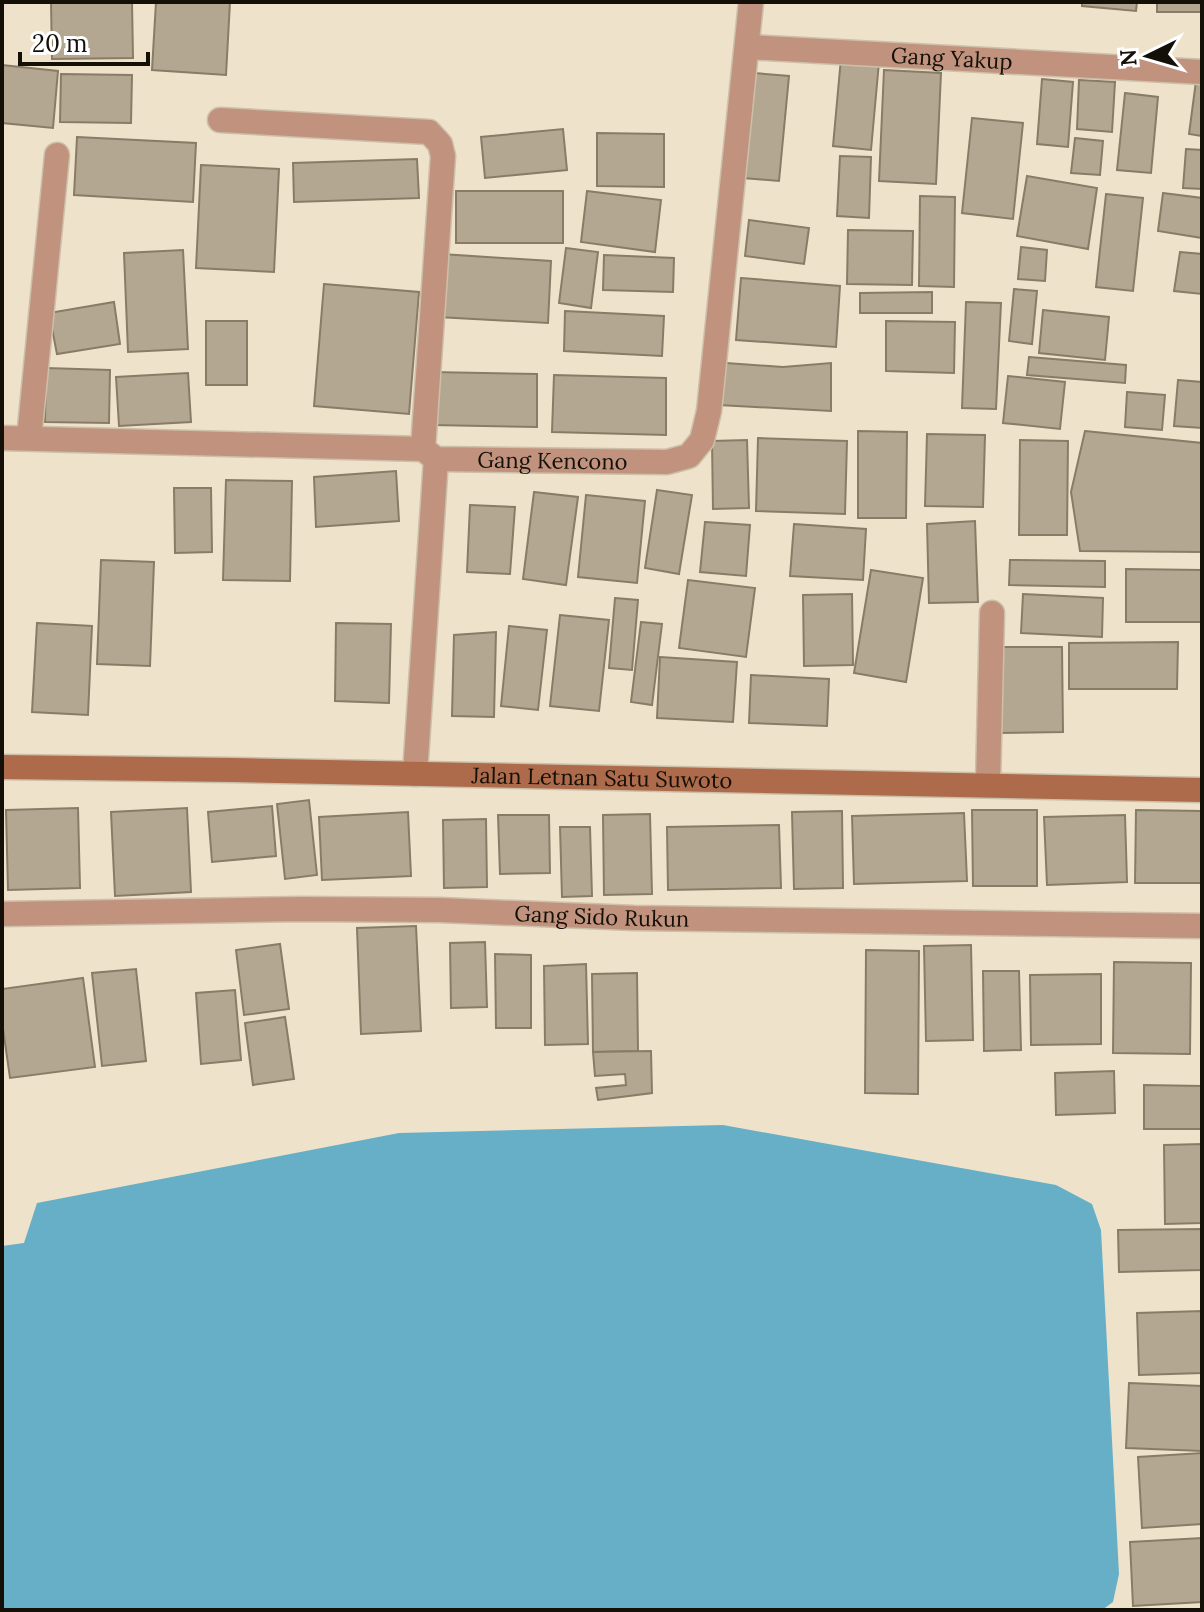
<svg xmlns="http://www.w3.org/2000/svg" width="1204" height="1612" viewBox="0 0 1204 1612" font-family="Lora,serif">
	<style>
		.water { fill: #66afc7 }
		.building { fill: #b4a791; stroke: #887c67; stroke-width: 2 }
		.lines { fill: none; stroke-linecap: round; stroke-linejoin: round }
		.minor-casing { stroke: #ccc0ab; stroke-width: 27 }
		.secondary-casing { stroke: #ccc0ab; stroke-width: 27 }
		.minor { stroke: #c1937e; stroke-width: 24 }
		.secondary { stroke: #ad6b4c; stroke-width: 24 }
		.labels { text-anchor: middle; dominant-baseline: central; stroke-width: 7; stroke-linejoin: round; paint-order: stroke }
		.street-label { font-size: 22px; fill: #141008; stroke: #fff }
	</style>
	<rect width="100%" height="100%" fill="#efe2ca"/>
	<path class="water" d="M723,1125L1056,1185L1092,1204L1101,1230L1119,1574L1113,1602L1102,1610H2V1246L24,1243L37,1203L399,1133Z"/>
	<g class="building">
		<path d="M51,2H132L133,58L52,59Z"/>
		<path d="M156,2H230L226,75L152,70Z"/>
		<path d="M1082,2H1137L1136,11L1082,6Z"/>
		<rect x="1157" y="2" width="45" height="10"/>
		<path d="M841,58L879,62L871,150L833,146Z"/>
		<path d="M2,65L58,71L53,128L2,123Z"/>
		<path d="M884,70L941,73L936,184L879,181Z"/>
		<path d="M754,73L789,76L779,181L743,178Z"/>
		<path d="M61,74L132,75L131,123L60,122Z"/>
		<path d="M1042,79L1073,82L1068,147L1037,144Z"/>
		<path d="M1079,80L1115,82L1112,132L1077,129Z"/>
		<path d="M1196,81L1202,82V136L1189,134Z"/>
		<path d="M1125,93L1158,97L1151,173L1117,170Z"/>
		<path d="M972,118L1023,123L1013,219L962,213Z"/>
		<path d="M563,129L567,170L485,178L481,137Z"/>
		<path d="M597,133L664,134V187L597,186Z"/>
		<path d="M77,137L196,143L193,202L74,195Z"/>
		<path d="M1075,138L1103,141L1100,175L1071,173Z"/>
		<path d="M1186,149L1202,150V189L1183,188Z"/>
		<path d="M840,156L871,157L869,218L837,216Z"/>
		<path d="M417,159L419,198L294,202L293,163Z"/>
		<path d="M201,165L279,169L274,272L196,268Z"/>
		<path d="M1027,176L1097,188L1088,249L1017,236Z"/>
		<rect x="456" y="191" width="107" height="52"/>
		<path d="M587,191L661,200L655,252L581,242Z"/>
		<path d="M1163,193L1202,198V238L1158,231Z"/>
		<path d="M1106,194L1143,198L1133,291L1096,287Z"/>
		<path d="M920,196L955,197L954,287L919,286Z"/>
		<path d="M749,220L809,228L804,264L745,256Z"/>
		<path d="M848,230L913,231L912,285L847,284Z"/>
		<path d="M1021,247L1047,250L1045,281L1018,279Z"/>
		<path d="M566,248L598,252L591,308L559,303Z"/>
		<path d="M183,250L188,349L128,352L124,253Z"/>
		<path d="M1180,252L1202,254V294L1174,291Z"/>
		<path d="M441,254L551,261L548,323L438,317Z"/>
		<path d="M604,255L674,258L673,292L603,290Z"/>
		<path d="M741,278L840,286L836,347L736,340Z"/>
		<path d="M324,284L419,292L409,414L314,406Z"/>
		<path d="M1014,289L1037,291L1032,344L1009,341Z"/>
		<path d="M932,292V313H860V293Z"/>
		<path d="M114,302L120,344L57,354L49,313Z"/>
		<path d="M966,302L1001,303L996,409L962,408Z"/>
		<path d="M1043,310L1109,317L1105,360L1039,353Z"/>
		<path d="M565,311L664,316L662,356L564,351Z"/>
		<rect x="206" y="321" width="41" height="64"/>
		<path d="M886,321L955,322L954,373L886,371Z"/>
		<path d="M1029,357L1126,365L1125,383L1027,375Z"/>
		<path d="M726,363L783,367L831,363V411L719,405Z"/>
		<path d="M46,368L110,370L109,423L45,422Z"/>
		<path d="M431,372L537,374V427L431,425Z"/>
		<path d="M188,373L191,422L119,426L116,377Z"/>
		<path d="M554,375L666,378V435L552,432Z"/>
		<path d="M1008,376L1065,382L1060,429L1003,423Z"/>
		<path d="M1178,380L1202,382V428L1174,426Z"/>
		<path d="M1127,392L1165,395L1162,430L1125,427Z"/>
		<path d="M858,431L907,432L906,518H858Z"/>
		<path d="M1085,431L1202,443V552L1080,551L1071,492Z"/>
		<path d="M927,434L985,435L983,507L925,506Z"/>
		<path d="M758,438L847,441L845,514L756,511Z"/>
		<path d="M747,440L749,508L713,509L712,441Z"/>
		<path d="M1020,440L1068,441L1067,535H1019Z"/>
		<path d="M396,471L399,521L316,527L314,477Z"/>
		<path d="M226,480L292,481L290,581L223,580Z"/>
		<path d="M174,488H211L212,552L175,553Z"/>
		<path d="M657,490L692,495L679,574L645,568Z"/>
		<path d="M534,492L578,497L566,585L523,579Z"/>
		<path d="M586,495L645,501L637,583L578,577Z"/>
		<path d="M470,505L515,507L510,574L467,572Z"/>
		<path d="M975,521L978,602L929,603L927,524Z"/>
		<path d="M705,522L750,525L746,576L700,572Z"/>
		<path d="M794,524L866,529L863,580L790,576Z"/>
		<path d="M101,560L154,562L150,666L97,664Z"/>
		<path d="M1010,560L1105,561V587L1009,585Z"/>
		<path d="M1126,569L1202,570V622H1126Z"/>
		<path d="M871,570L923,578L906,682L854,673Z"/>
		<path d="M688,580L755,588L746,657L679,648Z"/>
		<path d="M852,594L853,665L804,666L803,595Z"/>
		<path d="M1023,594L1103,598L1102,637L1021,633Z"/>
		<path d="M615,598L638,600L632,670L609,668Z"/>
		<path d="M560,615L609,620L599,711L550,706Z"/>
		<path d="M641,622L662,624L652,705L631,702Z"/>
		<path d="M37,623L92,626L88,715L32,712Z"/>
		<path d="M336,623L391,624L389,703L335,701Z"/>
		<path d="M509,626L547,630L538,710L501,706Z"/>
		<path d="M496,632L494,717L452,716L454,635Z"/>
		<path d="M1178,642L1177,689H1069V643Z"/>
		<path d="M997,647H1062L1063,732L998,733Z"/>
		<path d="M660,657L737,662L733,722L657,718Z"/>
		<path d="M751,675L829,679L827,726L749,723Z"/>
		<path d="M309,800L317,875L285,879L277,804Z"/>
		<path d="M272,806L276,856L212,862L208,812Z"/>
		<path d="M78,808L80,888L8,890L6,810Z"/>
		<path d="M187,808L191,892L115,896L111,812Z"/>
		<path d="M972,810H1037V886H973Z"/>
		<path d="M1136,810L1202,811V883H1135Z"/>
		<path d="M842,811L843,888L794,889L792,812Z"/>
		<path d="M408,812L411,876L322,880L319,817Z"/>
		<path d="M964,813L967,881L854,884L852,816Z"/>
		<path d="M650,814L652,894L604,895L603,815Z"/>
		<path d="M498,815H549L550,873L500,874Z"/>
		<path d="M1125,815L1127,882L1047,885L1044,817Z"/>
		<path d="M486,819L487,887L444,888L443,820Z"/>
		<path d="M779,825L781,888L668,890L667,827Z"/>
		<path d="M560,827H590L592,896L562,897Z"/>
		<path d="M416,926L421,1031L361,1034L357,928Z"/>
		<path d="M485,942L487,1007L451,1008L450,943Z"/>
		<path d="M280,944L289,1009L244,1015L236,950Z"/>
		<path d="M971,945L973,1040L926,1041L924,946Z"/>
		<path d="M866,950L919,951L918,1094L865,1093Z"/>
		<path d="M495,954L531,955V1028H496Z"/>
		<path d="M1114,962L1191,963L1190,1054L1113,1053Z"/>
		<path d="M586,964L588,1044L545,1045L544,966Z"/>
		<path d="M136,969L146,1061L102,1066L92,973Z"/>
		<path d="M983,971H1019L1021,1050L984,1051Z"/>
		<path d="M637,973L638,1051L593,1052L592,974Z"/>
		<path d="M1101,974V1044L1031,1045L1030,975Z"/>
		<path d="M83,978L95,1067L10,1078L2,1022V989Z"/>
		<path d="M235,990L241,1060L201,1064L196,993Z"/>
		<path d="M285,1017L294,1079L253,1085L245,1023Z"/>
		<path d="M651,1051L652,1093L598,1100L596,1088L626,1085L625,1074L595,1076L593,1052Z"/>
		<path d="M1114,1071L1115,1113L1056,1115L1055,1073Z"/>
		<path d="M1144,1085L1202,1086V1129H1144Z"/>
		<path d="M1202,1144V1223L1165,1224L1164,1145Z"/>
		<path d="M1202,1229V1270L1119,1272L1118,1230Z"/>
		<path d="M1202,1311V1373L1139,1375L1137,1313Z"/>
		<path d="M1129,1383L1202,1386V1451L1126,1448Z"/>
		<path d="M1202,1453V1524L1142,1528L1138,1457Z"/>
		<path d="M1202,1538V1602L1133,1606L1130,1542Z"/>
	</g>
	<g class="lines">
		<defs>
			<g id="minor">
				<path id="s1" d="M748,47L1202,72"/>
				<path d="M220,120L429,132L440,144L443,156L423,449"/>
				<path id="s2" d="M2,438L423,449L436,459L667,462L689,456L702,440L709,411L751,2"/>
				<path d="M29,438L57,155"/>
				<path d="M415,774L436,459"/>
				<path d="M988,784L992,613"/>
				<path id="s3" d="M2,914L300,909L440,910L634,918L1202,926"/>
			</g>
			<g id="secondary">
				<path id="s4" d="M2,767L234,770L1202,790"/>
			</g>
		</defs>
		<use href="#minor" class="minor-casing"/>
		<use href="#secondary" class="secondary-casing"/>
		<use href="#minor" class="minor"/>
		<use href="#secondary" class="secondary"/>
	</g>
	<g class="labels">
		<g class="street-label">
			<text stroke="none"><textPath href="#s1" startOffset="204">Gang Yakup</textPath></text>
			<text stroke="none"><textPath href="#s2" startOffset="554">Gang Kencono</textPath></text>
			<text stroke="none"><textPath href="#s4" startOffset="600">Jalan Letnan Satu Suwoto</textPath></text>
			<text stroke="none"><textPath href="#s3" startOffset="600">Gang Sido Rukun</textPath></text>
		</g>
	</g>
	<rect width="1204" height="1612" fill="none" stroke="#141008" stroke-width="8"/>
	<g transform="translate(1148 56) rotate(265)" stroke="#ffffff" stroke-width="6" paint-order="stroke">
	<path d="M0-6L14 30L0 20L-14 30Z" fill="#141008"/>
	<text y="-12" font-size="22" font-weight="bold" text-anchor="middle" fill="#141008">N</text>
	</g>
	<path d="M20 52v12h128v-12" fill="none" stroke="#141008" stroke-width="4"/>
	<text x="32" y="52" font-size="24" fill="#141008" stroke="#ffffff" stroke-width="6" paint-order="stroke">20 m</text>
</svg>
